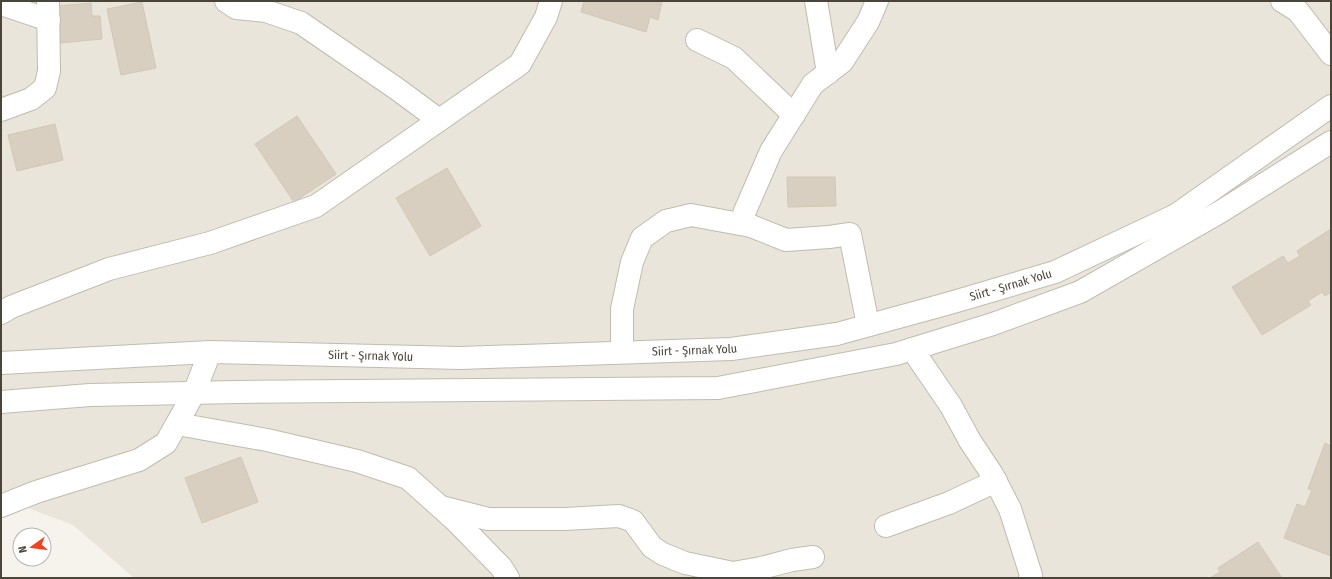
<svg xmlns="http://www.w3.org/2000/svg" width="1332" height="579" viewBox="0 0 1332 579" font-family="'Fira Sans Condensed',sans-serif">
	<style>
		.residential { fill: #eae5da }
		.building { fill: #d8cfc1; stroke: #d3c7b4 }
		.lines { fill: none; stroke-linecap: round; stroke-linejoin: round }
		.minor-casing { stroke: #c2bbae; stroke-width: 24 }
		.tertiary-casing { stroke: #c2bbae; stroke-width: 24 }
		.minor { stroke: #fff; stroke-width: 22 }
		.tertiary { stroke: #fff; stroke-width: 22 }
		.labels { text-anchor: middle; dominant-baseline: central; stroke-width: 3.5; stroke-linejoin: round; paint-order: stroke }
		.street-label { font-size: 12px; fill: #4b4439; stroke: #fff }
	</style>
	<rect width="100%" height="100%" fill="#f6f3ec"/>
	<path class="residential" d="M1,1H1331V578H134L73,525L1,498Z"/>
	<g class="building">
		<path d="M584,1H662L658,20L650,17L646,32L581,12Z"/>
		<path d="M142,2L156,68L121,75L107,9Z"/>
		<path d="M91,3L92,16H100L102,39L60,43L56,6Z"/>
		<path d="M297,116L336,174L294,202L255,144Z"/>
		<path d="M55,124L63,160L17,171L8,135Z"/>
		<path d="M447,168L481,226L430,256L396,198Z"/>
		<path d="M787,177H835L836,206L788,207Z"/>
		<path d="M1331,229V292L1325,296L1322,292L1308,301L1311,305L1262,335L1232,287L1283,256L1288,263L1300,256L1297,251Z"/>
		<path d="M1325,443L1331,446V556L1284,538L1297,504L1305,507L1312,490L1308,489Z"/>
		<path d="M241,457L258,502L202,523L185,478Z"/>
		<path d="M1258,542L1282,578H1210L1220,572L1218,568Z"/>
	</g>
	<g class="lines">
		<defs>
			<g id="minor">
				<path d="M226,1L236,8L266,11L301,23L397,89L439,120"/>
				<path d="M816,1L828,73"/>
				<path d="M1282,1L1298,11L1331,54"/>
				<path d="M1,4L49,20"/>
				<path d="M697,40L734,58L794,115"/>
				<path d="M1,110L31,99L45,88L49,71L48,1"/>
				<path d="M741,224L745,211L771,151L813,84L842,62L868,22L877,1"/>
				<path d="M912,349L951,406L970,441L992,474L1010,509L1031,575L1030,578"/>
				<path d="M622,352V309L632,262L642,238L666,221L691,215L751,226L786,240L829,237L850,234L868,325"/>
				<path d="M177,424L267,440L357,461L408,478L456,521L501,567L508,578"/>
				<path d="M441,507L488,519H565L619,516L633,521L652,547L663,554L685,563L733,573L761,568L792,560L813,557"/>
				<path d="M886,526L949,503L996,481"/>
			</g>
			<g id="tertiary">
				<path d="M1,313L11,307L109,269L210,243L316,206L520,64L546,17L551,1"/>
				<path id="s1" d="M1,363L210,352L460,358L731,349L837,334L950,303L1055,272L1176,215L1331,106"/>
				<path d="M1,402L90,395L237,392L718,388L896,354L993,324L1080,292L1220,212L1331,142"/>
				<path d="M1,506L36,492L139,460L166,443L194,393L210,352"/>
			</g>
		</defs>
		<use href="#minor" class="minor-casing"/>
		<use href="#tertiary" class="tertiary-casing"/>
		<use href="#minor" class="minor"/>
		<use href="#tertiary" class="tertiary"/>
	</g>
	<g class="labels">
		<g class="street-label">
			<text stroke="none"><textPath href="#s1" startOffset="1018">Siirt - Şırnak Yolu</textPath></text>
			<text stroke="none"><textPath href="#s1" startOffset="694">Siirt - Şırnak Yolu</textPath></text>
			<text stroke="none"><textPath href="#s1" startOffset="370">Siirt - Şırnak Yolu</textPath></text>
		</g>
	</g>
	<rect width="1332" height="579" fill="none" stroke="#4b4439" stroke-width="4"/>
	<g transform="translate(32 547) rotate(256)"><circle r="19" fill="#ffffff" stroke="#b7b4b0"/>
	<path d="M0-3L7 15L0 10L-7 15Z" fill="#fc3f1d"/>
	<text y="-6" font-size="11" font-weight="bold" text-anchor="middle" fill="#4b4439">N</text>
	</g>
</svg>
